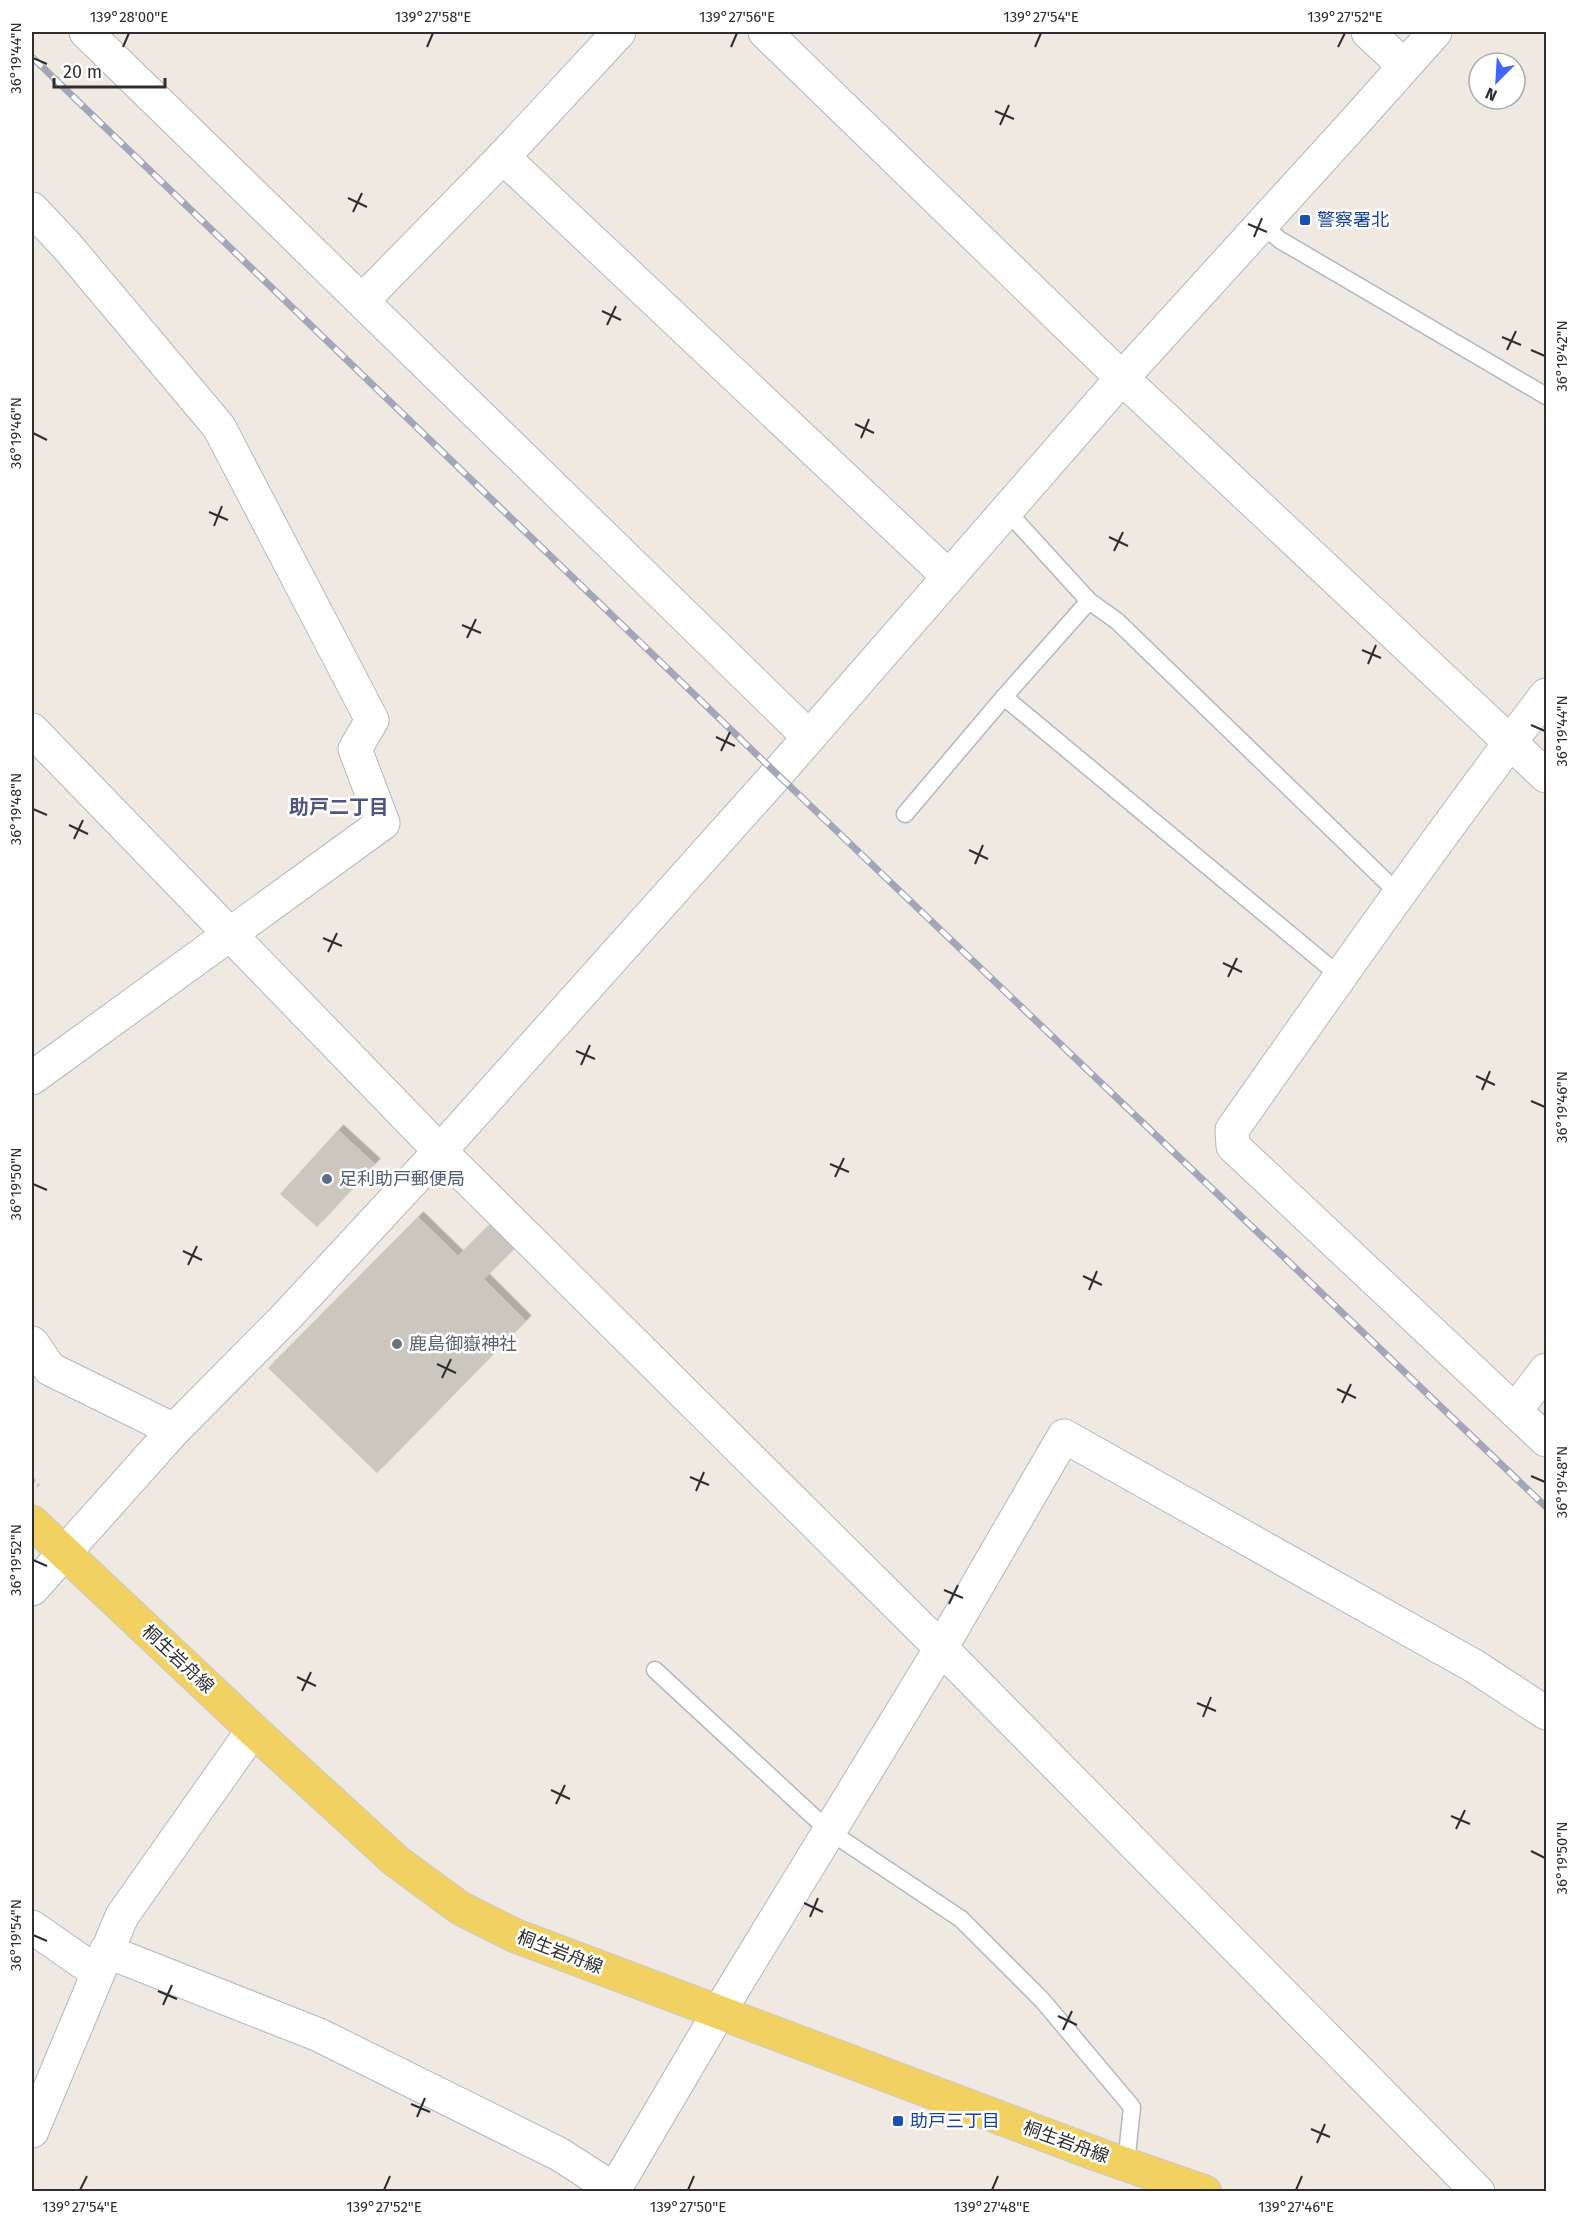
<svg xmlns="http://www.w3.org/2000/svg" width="1578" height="2223" viewBox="0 0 1578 2223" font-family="'Fira Sans','Noto Sans JP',sans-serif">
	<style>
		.building { fill: #cbc7bf; filter: url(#shadow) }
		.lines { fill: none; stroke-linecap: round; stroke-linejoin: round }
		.lane-casing { stroke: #b4b7c1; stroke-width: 19 }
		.street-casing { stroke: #b4b7c1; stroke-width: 35 }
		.secondary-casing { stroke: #b4b7c1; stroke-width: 35 }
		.primary-casing { stroke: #c9c9c9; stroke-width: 35 }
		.path { stroke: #c9c9c9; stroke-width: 4; stroke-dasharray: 4.5 3; stroke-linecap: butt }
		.lane { stroke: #fff; stroke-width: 16 }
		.street { stroke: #fff; stroke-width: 33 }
		.secondary { stroke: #fff; stroke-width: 33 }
		.primary { stroke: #f2d163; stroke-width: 33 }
		.rail-casing { stroke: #a3a6b8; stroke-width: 7 }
		.rail { stroke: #fff; stroke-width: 4.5; stroke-dasharray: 14; stroke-linecap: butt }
		.ticks { fill: none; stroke: #2e2e2e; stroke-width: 2 }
		.transit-dot { fill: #1a4fb4; stroke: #fff; stroke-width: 2 }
		.service-dot { fill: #5c6f8a; stroke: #fff; stroke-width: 2 }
		.worship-dot { fill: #6b7280; stroke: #fff; stroke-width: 2 }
		.labels { text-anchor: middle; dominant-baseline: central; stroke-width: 5; stroke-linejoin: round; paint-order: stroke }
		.transit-label { font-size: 18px; fill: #164399; stroke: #fff; text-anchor: start }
		.service-label { font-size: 18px; fill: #4e5e75; stroke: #fff; text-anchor: start }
		.worship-label { font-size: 18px; fill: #5b616d; stroke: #fff; text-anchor: start }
		.street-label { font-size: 18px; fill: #2e2e2e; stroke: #fff }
		.neighbourhood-label { font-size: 20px; font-weight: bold; fill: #4d5680; stroke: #fff }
		.neatline { fill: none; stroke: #2e2e2e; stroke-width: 2 }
		.ticks-label { font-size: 15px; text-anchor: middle; fill: #2e2e2e }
	</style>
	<defs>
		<filter id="shadow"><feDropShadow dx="5.5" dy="-5.5" stdDeviation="0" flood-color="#0004"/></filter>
	</defs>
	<rect width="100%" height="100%" fill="#efe9e1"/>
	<g class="building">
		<path d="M338,1130L375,1164L317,1227L280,1194Z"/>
		<path d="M418,1217L458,1256L489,1225L514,1249L484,1279L526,1321L377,1473L268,1368Z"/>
	</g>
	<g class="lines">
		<defs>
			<g id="lane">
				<path d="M1261,224L1280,240L1546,396"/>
				<path d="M1006,510L1089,601L1117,621L1399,894"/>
				<path d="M1004,697L1340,976"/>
				<path d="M905,814L1004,697L1089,601"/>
				<path d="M655,1670L829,1831L961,1919L1043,2001L1132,2107L1126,2164"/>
			</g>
			<g id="street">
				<path d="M86,32L809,737"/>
				<path d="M765,32L1122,378L1546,776"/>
				<path d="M503,157L948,576"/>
				<path d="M32,209L66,245L219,427L372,720L355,749L383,823L32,1078"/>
				<path d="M362,301L503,157L619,32"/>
				<path d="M1546,695C1438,837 1335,983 1232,1130L1233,1146L1546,1440"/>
				<path d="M32,730L440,1151L941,1648L1478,2192"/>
				<path d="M32,1343L50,1369L174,1430"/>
				<path d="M1515,1411L1546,1370"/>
				<path d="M32,1589L65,1552"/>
				<path d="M32,1927L98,1973"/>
				<path d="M106,1951L319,2035L559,2154L618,2192"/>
				<path d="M32,2131L122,1916L253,1730"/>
				<path d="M613,2192L719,2012L941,1648L1064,1436L1474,1666L1546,1713"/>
			</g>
			<g id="secondary">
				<path d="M1368,32L1404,66"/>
				<path d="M65,1552L174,1430L286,1317L440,1151L777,774L1122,378L1353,124L1435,32"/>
			</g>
			<path id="primary" d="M32,1522L253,1730L396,1861L460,1908L516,1936L1099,2155L1205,2192"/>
		</defs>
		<use href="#lane" class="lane-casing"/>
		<use href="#street" class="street-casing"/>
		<use href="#secondary" class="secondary-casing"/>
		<use href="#primary" class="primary-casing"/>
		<path class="path" d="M32,1479L39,1486"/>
		<use href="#lane" class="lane"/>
		<use href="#street" class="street"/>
		<use href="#secondary" class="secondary"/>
		<use href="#primary" class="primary"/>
		<defs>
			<path id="rail" d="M32,57L777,774L1546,1507"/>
		</defs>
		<use href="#rail" class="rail-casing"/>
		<use href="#rail" class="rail"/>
	</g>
	<path class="ticks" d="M123,47L129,33M427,47L433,33M731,47L737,33M1035,47L1041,33M1338,47L1345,33M33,58L47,64M995,111L1014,119M1000,125L1009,105M348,198L367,207M353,212L362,193M1248,224L1267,232M1254,237L1262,218M602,311L621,320M607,325L616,306M1502,337L1521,345M1507,350L1516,331M1531,350L1545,356M855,424L874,433M33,433L47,440M861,438L869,419M209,512L228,520M214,526L222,506M1109,537L1128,546M1114,551L1123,532M462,625L481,633M467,638L476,619M1362,650L1381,658M1368,664L1376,645M1531,725L1545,731M716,737L735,746M721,751L730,732M33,809L47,815M69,825L88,834M74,839L83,820M969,850L988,859M975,864L983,845M323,938L342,946M328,952L337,933M1223,963L1242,972M1228,977L1237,958M576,1051L595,1059M581,1065L590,1045M1476,1076L1495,1085M1482,1090L1490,1071M1531,1101L1545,1107M830,1164L849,1172M835,1177L844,1158M33,1184L47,1190M183,1251L202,1260M188,1265L197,1246M1083,1276L1102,1285M1089,1290L1097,1271M437,1364L456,1373M442,1378L451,1359M1337,1389L1356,1398M1342,1403L1351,1384M1531,1476L1545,1482M690,1477L709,1485M696,1491L704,1472M33,1560L47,1566M944,1590L963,1598M949,1604L958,1585M297,1677L316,1686M302,1691L311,1672M1197,1703L1216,1711M1203,1717L1211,1697M551,1790L570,1799M556,1804L565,1785M1451,1816L1470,1824M1456,1829L1465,1810M1531,1851L1545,1858M804,1903L823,1912M810,1917L818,1898M33,1935L47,1941M158,1991L177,1999M163,2005L172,1985M1058,2016L1077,2025M1063,2030L1072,2011M411,2104L430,2112M417,2117L425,2098M1311,2129L1330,2137M1317,2143L1325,2124M80,2190L87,2176M384,2190L390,2176M688,2190L694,2176M992,2190L998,2176M1296,2190L1302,2176"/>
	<g class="transit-dot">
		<rect x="1299" y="214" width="12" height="12" rx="3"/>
		<rect x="892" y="2115" width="12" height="12" rx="3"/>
	</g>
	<circle class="service-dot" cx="327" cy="1179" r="6"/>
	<circle class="worship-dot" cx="397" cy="1344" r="6"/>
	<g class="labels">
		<g class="transit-label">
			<text x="1317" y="220">警察署北</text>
			<text x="910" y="2121">助戸三丁目</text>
		</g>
		<g class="service-label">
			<text x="339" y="1179">足利助戸郵便局</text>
		</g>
		<g class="worship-label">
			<text x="409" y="1344">鹿島御嶽神社</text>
		</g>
		<g class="street-label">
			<text transform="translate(178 1659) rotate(43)">桐生岩舟線</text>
			<text transform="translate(560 1952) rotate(21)">桐生岩舟線</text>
			<text transform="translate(1066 2142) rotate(20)">桐生岩舟線</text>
		</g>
		<g class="neighbourhood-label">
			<text x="339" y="807">助戸二丁目</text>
		</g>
	</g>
	<rect width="1578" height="2223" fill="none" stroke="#ffffff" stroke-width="66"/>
	<g transform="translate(1497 81) rotate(204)"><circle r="28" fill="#ffffff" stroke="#ababab" stroke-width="1.5"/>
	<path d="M0-4.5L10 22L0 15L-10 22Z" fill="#4264fb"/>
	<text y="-9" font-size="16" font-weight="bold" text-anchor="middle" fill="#2e2e2e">N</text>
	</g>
	<path d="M54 78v9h111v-9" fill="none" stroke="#2e2e2e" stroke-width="3"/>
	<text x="63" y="78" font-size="18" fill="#2e2e2e" stroke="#ffffff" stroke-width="4.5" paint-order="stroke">20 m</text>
	<rect x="33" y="33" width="1512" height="2157" class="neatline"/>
	<g class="ticks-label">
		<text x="129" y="22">139°28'00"E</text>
		<text x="433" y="22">139°27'58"E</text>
		<text x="737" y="22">139°27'56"E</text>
		<text x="1041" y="22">139°27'54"E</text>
		<text x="1345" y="22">139°27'52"E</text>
		<text transform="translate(16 58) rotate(-90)" y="5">36°19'44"N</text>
		<text transform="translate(1562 356) rotate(-90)" y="5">36°19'42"N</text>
		<text transform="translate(16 433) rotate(-90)" y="5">36°19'46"N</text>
		<text transform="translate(1562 731) rotate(-90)" y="5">36°19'44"N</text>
		<text transform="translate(16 809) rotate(-90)" y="5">36°19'48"N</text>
		<text transform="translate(1562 1107) rotate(-90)" y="5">36°19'46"N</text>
		<text transform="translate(16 1184) rotate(-90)" y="5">36°19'50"N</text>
		<text transform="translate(1562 1482) rotate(-90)" y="5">36°19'48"N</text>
		<text transform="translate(16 1560) rotate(-90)" y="5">36°19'52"N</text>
		<text transform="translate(1562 1858) rotate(-90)" y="5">36°19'50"N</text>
		<text transform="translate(16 1935) rotate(-90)" y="5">36°19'54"N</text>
		<text x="80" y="2212">139°27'54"E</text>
		<text x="384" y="2212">139°27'52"E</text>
		<text x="688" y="2212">139°27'50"E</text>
		<text x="992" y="2212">139°27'48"E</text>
		<text x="1296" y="2212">139°27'46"E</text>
	</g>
</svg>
